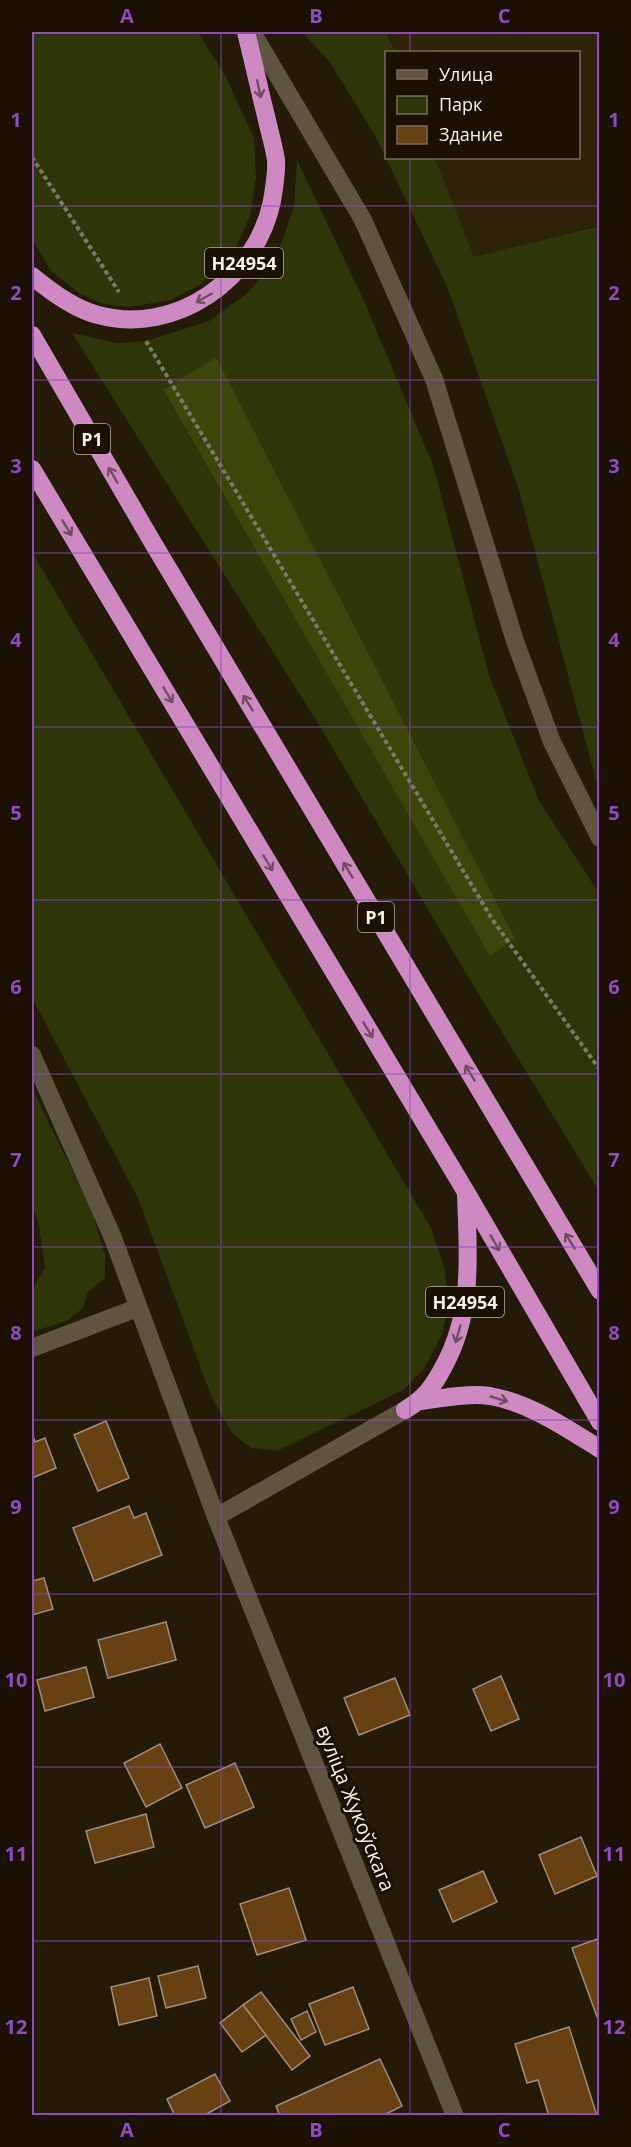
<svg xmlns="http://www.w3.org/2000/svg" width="631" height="2147" viewBox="0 0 631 2147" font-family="'Open Sans',sans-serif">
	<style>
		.built { fill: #2e2208 }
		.green { fill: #2e3506; fill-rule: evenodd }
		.forest { fill: #3d4608 }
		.building { fill: #673f10; stroke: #9f8d7b; stroke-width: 1.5 }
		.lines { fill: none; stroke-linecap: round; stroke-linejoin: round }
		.path { stroke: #7d7566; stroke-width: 4; stroke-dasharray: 4.5 3; stroke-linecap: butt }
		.street { stroke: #5f5440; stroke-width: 18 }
		.secondary { stroke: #5f5440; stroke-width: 18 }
		.highway { stroke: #ce89c2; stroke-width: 18 }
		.oneway { stroke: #744d62 }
		.grid { fill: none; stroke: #8e4ac5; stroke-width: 1.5; stroke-opacity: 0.55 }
		.labels { text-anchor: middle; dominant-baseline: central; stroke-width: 6; stroke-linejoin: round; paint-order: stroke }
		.shield { fill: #1a1102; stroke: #b5aea2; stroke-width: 1.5 }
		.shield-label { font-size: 18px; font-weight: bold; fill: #f8f2e6 }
		.street-label { font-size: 20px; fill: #f8f2e6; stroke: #1a1102 }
		.neatline { fill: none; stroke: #8e4ac5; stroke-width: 2 }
		.grid-label { font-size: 20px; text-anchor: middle; font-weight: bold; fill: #8e4ac5 }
	</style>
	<rect width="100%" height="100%" fill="#231a08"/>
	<path class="built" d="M387,32H599V225L473,258L435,158H578V52H395Z"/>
	<g class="green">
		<path d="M32,32H198L226,77L254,138L256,177L250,217L234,251L201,284L171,300L129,307L104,304L80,294L51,271L32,239Z"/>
		<path d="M302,32H386L395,52H386V158H435L474,257L599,226V792L518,487L448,289L376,137L329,61Z"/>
		<path d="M297,160L361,294L433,465L489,675L539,801L599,893V1191L458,960L316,720L72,333L117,343L146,341L209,321L249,292L277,255L294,207ZM216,357L491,956L163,391Z"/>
		<path d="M32,552L431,1228L445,1269L448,1305L443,1332L424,1369L403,1390L277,1451L251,1448L232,1433L212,1398L138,1198L32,998Z"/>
		<path d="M32,1088L91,1209L105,1255V1278L88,1292L83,1308L67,1321L32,1332V1290L45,1268L39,1225L32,1204Z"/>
	</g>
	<path class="forest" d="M216,357L515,939L490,956L163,390Z"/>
	<g class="building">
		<path d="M106,1421L129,1478L98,1491L74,1435Z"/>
		<path d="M32,1433L35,1442L45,1438L56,1468L32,1478Z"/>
		<path d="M129,1506L134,1518L146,1513L162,1555L94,1581L73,1528Z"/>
		<path d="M44,1578L53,1609L32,1615V1581Z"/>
		<path d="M166,1622L176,1660L108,1678L98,1640Z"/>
		<path d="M86,1667L94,1697L45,1711L37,1680Z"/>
		<path d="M501,1676L519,1719L491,1731L473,1689Z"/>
		<path d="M395,1678L410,1715L359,1735L344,1698Z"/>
		<path d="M160,1744L182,1788L146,1807L124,1763Z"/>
		<path d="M235,1763L254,1807L205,1828L186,1785Z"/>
		<path d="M146,1814L154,1847L95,1863L86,1831Z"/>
		<path d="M581,1837L597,1876L555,1894L539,1855Z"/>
		<path d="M483,1871L497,1902L453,1922L439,1890Z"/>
		<path d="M289,1888L306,1940L257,1955L240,1904Z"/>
		<path d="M600,1938V2025L572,1948Z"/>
		<path d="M198,1966L206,1998L166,2008L158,1976Z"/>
		<path d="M149,1978L157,2016L119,2025L111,1987Z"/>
		<path d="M353,1987L369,2029L325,2045L309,2004Z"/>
		<path d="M261,1992L310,2056L292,2070L243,2005Z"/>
		<path d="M243,2005L266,2035L242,2052L220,2023Z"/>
		<path d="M307,2011L316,2032L301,2040L291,2019Z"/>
		<path d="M569,2027L597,2116H549L538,2080L527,2083L515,2044Z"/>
		<path d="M380,2059L402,2106L382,2116H280L276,2106Z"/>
		<path d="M215,2074L230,2101L203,2116H175L167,2099Z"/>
	</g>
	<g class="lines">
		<g class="path">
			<path d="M32,157L119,292"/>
			<path d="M146,341L492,919L600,1070"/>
		</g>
		<path class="street" d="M32,1348L137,1308"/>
		<g class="secondary">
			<path d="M252,32L363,220L434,379L515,641L552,742L600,838"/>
			<path d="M32,1055L113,1238L216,1517L455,2116"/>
			<path d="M216,1517L405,1410"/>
		</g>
		<g class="highway">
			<path d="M32,276C50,291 74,309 98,315C176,336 256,279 272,201C274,189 277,172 276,160C274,146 269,130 266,116C259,88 253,60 246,32"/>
			<path d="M32,335L153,543L600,1291"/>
			<path d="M32,469L466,1192L600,1422"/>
			<path d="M421,1401C443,1398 468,1393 490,1396C530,1403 566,1428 600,1449"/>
			<path d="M405,1410C425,1398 433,1387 444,1366C474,1311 468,1254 466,1194"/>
		</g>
	</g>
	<defs><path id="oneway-shaft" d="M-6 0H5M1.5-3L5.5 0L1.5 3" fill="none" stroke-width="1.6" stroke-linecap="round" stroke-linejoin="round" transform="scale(1.5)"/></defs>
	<g class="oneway">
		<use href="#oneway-shaft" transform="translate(259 89) rotate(77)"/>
		<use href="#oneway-shaft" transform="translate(204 298) rotate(150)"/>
		<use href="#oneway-shaft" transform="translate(113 475) rotate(-120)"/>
		<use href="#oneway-shaft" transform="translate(67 528) rotate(59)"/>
		<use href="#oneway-shaft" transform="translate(168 695) rotate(59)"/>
		<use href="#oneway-shaft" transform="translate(248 703) rotate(-121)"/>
		<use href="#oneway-shaft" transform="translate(268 863) rotate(59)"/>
		<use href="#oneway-shaft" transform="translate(348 870) rotate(-121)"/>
		<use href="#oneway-shaft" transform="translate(368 1030) rotate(59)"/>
		<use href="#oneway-shaft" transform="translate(470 1073) rotate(-121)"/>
		<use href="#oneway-shaft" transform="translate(570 1241) rotate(-121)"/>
		<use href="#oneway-shaft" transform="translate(495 1243) rotate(60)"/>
		<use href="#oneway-shaft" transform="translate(458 1334) rotate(106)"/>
		<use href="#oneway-shaft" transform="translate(499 1399) rotate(16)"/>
	</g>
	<path class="grid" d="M221,32V2116M410,32V52M410,158V2116M32,206H600M32,380H600M32,553H600M32,727H600M32,900H600M32,1074H600M32,1247H600M32,1420H600M32,1594H600M32,1767H600M32,1941H600"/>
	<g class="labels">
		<g class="shield">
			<rect x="205" y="248" width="78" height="30" rx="4.5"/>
			<rect x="74" y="424" width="36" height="30" rx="4.5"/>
			<rect x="358" y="902" width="36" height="30" rx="4.5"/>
			<rect x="426" y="1287" width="78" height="30" rx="4.5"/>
		</g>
		<g class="shield-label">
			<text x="244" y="263">Н24954</text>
			<text x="92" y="439">Р1</text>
			<text x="376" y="917">Р1</text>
			<text x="465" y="1302">Н24954</text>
		</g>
		<g class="street-label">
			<text transform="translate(356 1808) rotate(68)">вуліца Жукоўскага</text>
		</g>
	</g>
	<rect width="631" height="2147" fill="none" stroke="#1a1102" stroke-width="66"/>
	<rect x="385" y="51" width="195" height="108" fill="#1a1102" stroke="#736b5d" stroke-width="1.5"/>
	<rect x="397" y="70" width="30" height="9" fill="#5f5440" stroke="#736b5d" stroke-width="1.5"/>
	<text x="439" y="81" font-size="18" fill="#f8f2e6">Улица</text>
	<rect x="397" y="96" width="30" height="18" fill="#2e3506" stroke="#736b5d" stroke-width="1.5"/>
	<text x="439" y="111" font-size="18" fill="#f8f2e6">Парк</text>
	<rect x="397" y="126" width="30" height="18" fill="#673f10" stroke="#736b5d" stroke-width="1.5"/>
	<text x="439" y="141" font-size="18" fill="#f8f2e6">Здание</text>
	<rect x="33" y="33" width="565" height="2081" class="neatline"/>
	<g class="grid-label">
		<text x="127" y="23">A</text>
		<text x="316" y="23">B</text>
		<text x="504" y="23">C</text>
		<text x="16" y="127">1</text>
		<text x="614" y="127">1</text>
		<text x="16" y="300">2</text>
		<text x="614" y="300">2</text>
		<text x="16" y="473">3</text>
		<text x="614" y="473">3</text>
		<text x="16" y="647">4</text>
		<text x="614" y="647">4</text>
		<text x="16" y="820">5</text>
		<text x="614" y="820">5</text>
		<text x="16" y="994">6</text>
		<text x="614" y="994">6</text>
		<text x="16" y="1167">7</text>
		<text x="614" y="1167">7</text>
		<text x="16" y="1340">8</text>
		<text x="614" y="1340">8</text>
		<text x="16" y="1514">9</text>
		<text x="614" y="1514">9</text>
		<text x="16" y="1687">10</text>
		<text x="614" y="1687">10</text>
		<text x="16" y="1861">11</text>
		<text x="614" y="1861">11</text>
		<text x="16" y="2034">12</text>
		<text x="614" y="2034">12</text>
		<text x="127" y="2137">A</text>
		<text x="316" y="2137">B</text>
		<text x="504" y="2137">C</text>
	</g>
</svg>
